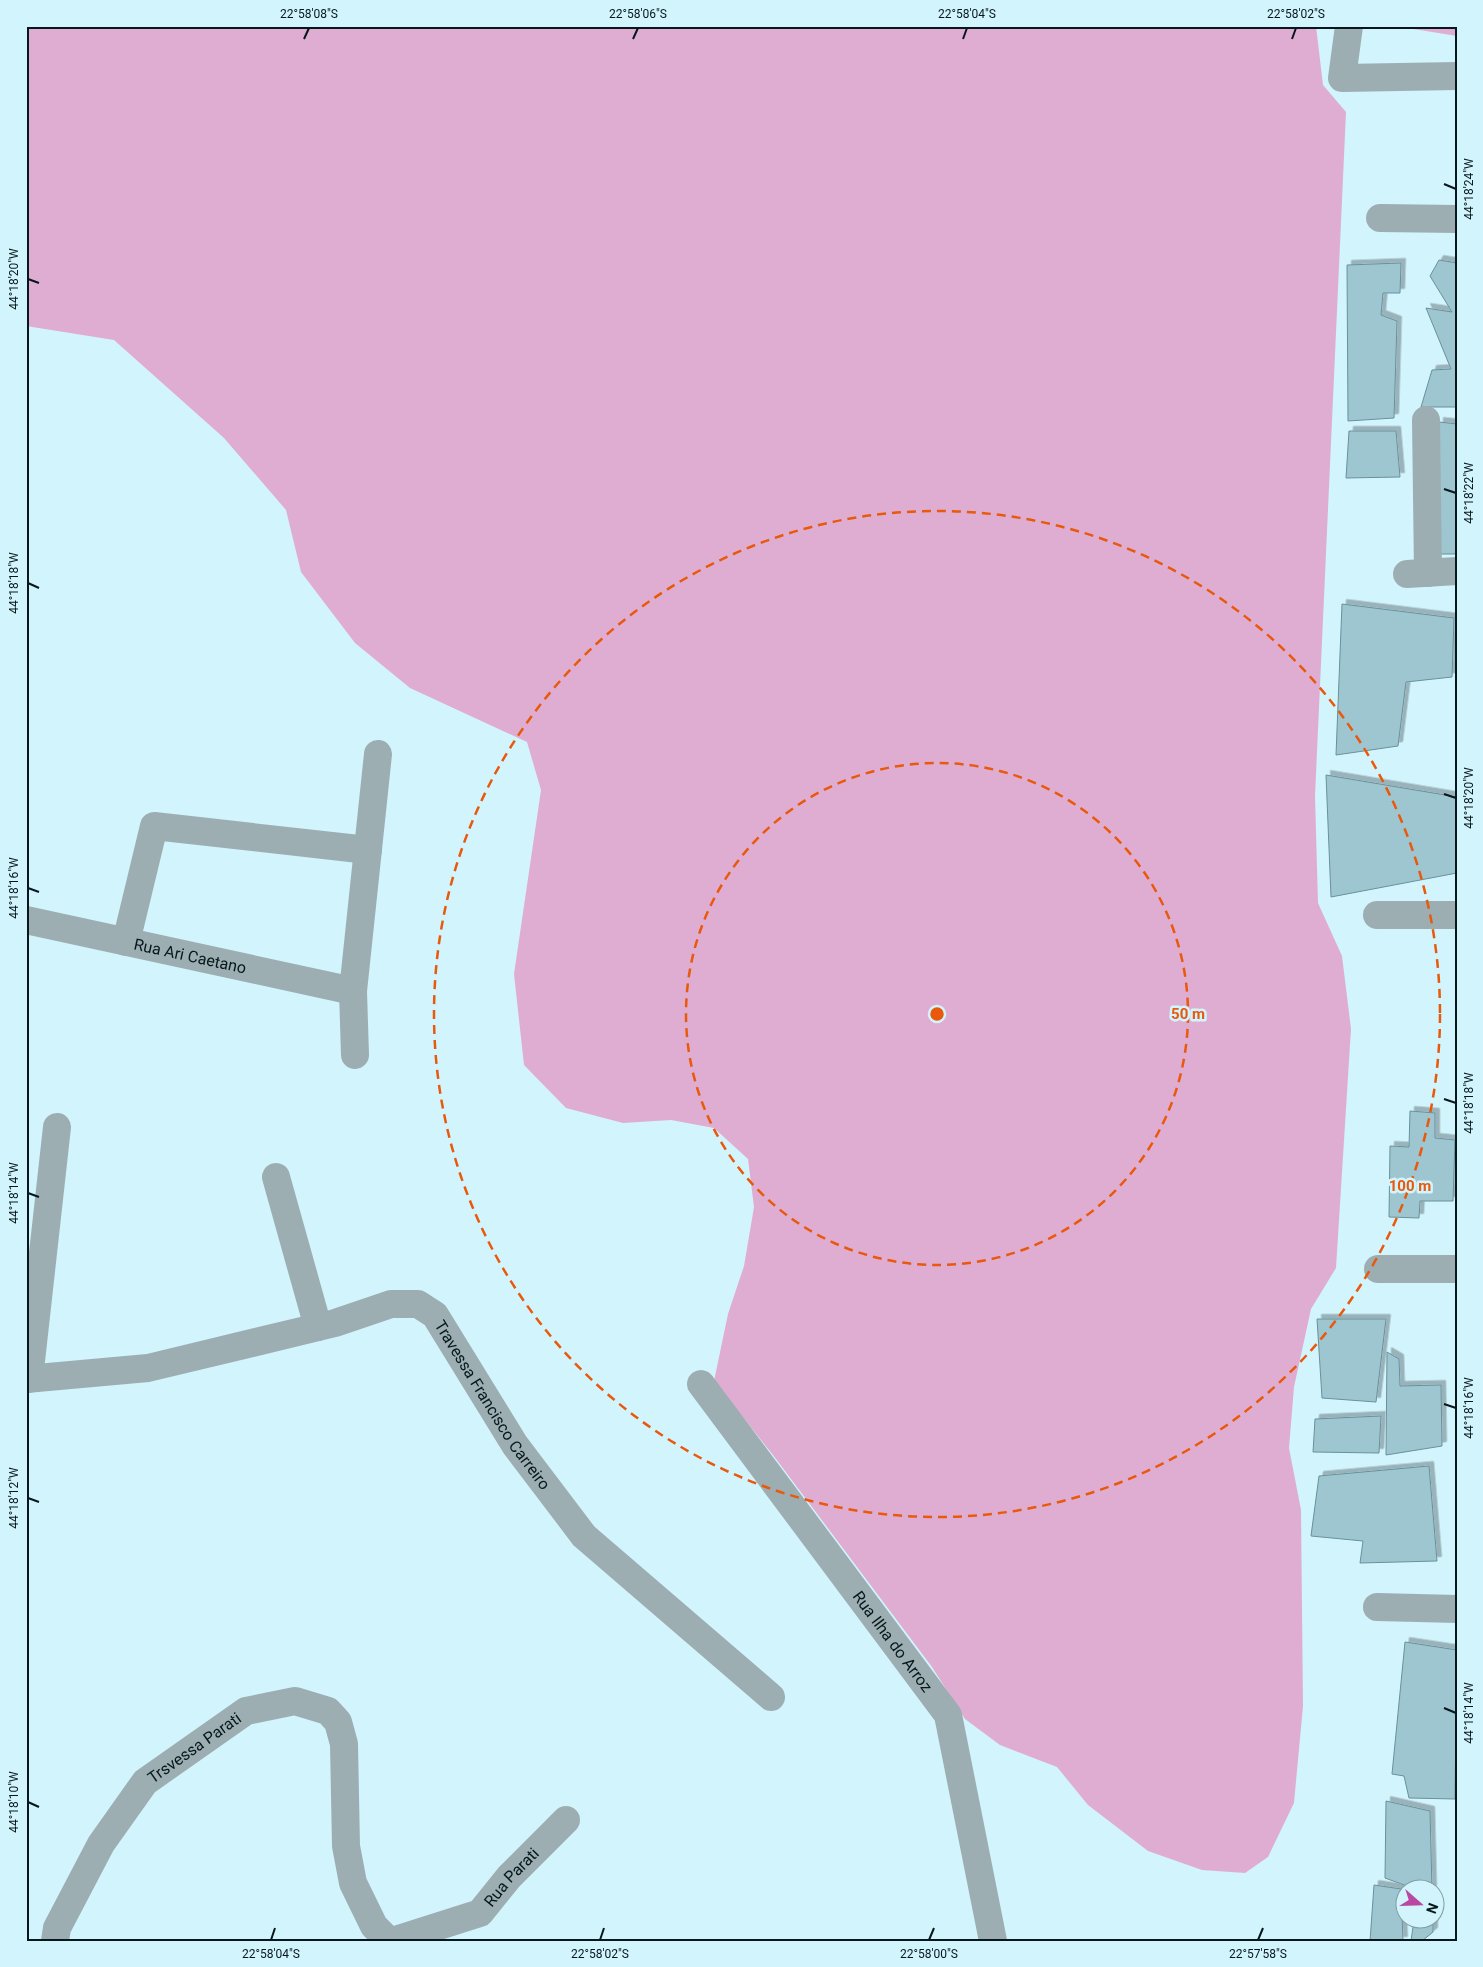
<svg xmlns="http://www.w3.org/2000/svg" width="1483" height="1967" viewBox="0 0 1483 1967" font-family="Roboto,sans-serif">
	<style>
		.green { fill: #e0add2 }
		.building { fill: #9dc6d1; stroke: #69919b; filter: url(#shadow) }
		.lines { fill: none; stroke-linecap: round; stroke-linejoin: round }
		.street { stroke: #9daeb3; stroke-width: 28 }
		.ticks { fill: none; stroke: #07171b; stroke-width: 2 }
		.ring { fill: none; stroke: #e8590c; stroke-width: 2.5; stroke-dasharray: 9 6 }
		.labels { text-anchor: middle; dominant-baseline: central; stroke-width: 5; stroke-linejoin: round; paint-order: stroke }
		.street-label { font-size: 16px; fill: #07171b; stroke: #d2f4fd }
		.centre { fill: #e8590c; stroke: #d2f4fd; stroke-width: 2.5 }
		.ring-label { font-size: 15px; text-anchor: middle; font-weight: bold; fill: #e8590c; stroke: #d2f4fd; stroke-width: 5; stroke-linejoin: round; paint-order: stroke }
		.neatline { fill: none; stroke: #07171b; stroke-width: 2 }
		.ticks-label { font-size: 12px; text-anchor: middle; fill: #07171b }
	</style>
	<defs>
		<filter id="shadow"><feDropShadow dx="4.5" dy="-4.5" stdDeviation="0" flood-color="#0004"/></filter>
	</defs>
	<rect width="100%" height="100%" fill="#d2f4fd"/>
	<g class="green">
		<path d="M26,26H1316L1323,85L1346,112L1315,796L1318,903L1342,956L1351,1029L1336,1268L1311,1309L1294,1387L1289,1448L1301,1510L1303,1706L1294,1803L1268,1857L1245,1873L1202,1870L1148,1851L1088,1805L1057,1767L1000,1745L965,1719L932,1667L773,1455L714,1381L728,1314L744,1266L754,1207L748,1159L714,1128L671,1120L623,1123L566,1108L524,1065L514,974L541,790L527,742L410,688L355,643L301,572L286,510L224,438L114,340L26,326Z"/>
		<path d="M1400,26H1457V36L1401,27Z"/>
	</g>
	<g class="building">
		<path d="M1439,260L1457,263V407H1421L1432,370L1451,369L1426,308L1452,312L1430,276Z"/>
		<path d="M1401,263L1400,293H1383L1381,315L1397,321L1394,418L1348,421L1347,265Z"/>
		<path d="M1439,422L1457,424V554H1437Z"/>
		<path d="M1349,431H1396L1400,477L1346,478Z"/>
		<path d="M1342,604L1454,618L1452,677L1406,682L1398,746L1336,755Z"/>
		<path d="M1326,775L1457,797V873L1331,897Z"/>
		<path d="M1410,1111L1435,1113V1138L1455,1140L1453,1201H1420L1419,1218L1389,1217L1390,1146L1409,1147Z"/>
		<path d="M1317,1319H1386L1376,1402L1322,1398Z"/>
		<path d="M1387,1352L1399,1359L1400,1386L1441,1385L1442,1446L1386,1455Z"/>
		<path d="M1381,1416L1379,1453L1313,1452L1315,1419Z"/>
		<path d="M1429,1466L1437,1561L1360,1563L1363,1541L1311,1536L1319,1476Z"/>
		<path d="M1405,1642L1457,1650L1455,1799L1409,1798L1404,1776L1392,1774Z"/>
		<path d="M1386,1801L1430,1811L1432,1890H1418L1385,1878Z"/>
		<path d="M1374,1885L1401,1889L1403,1941H1370Z"/>
		<path d="M1414,1920H1433V1932L1422,1941H1411Z"/>
	</g>
	<g class="lines">
		<g class="street">
			<path d="M1349,26L1342,78L1457,76"/>
			<path d="M1380,218L1457,219"/>
			<path d="M1426,420L1428,573"/>
			<path d="M1407,574L1457,571"/>
			<path d="M1377,915H1457"/>
			<path id="s1" d="M26,920L353,991"/>
			<path d="M126,942L154,826L368,850"/>
			<path d="M355,1055L353,991L378,754"/>
			<path d="M276,1177L318,1327"/>
			<path d="M1378,1269H1457"/>
			<path id="s2" d="M26,1379L148,1368L335,1323L391,1304H418L435,1315L515,1445L584,1536L771,1697"/>
			<path d="M29,1379L57,1127"/>
			<path id="s3" d="M701,1384L948,1715L993,1941"/>
			<path d="M1377,1607L1457,1609"/>
			<path id="s4" d="M55,1941L57,1928L101,1844L145,1782L246,1711L295,1701L328,1711L338,1722L344,1744L346,1846L353,1883L374,1926L389,1941"/>
			<path id="s5" d="M392,1941L480,1913L509,1877L566,1820"/>
		</g>
	</g>
	<path class="ticks" d="M304,39L309,28M633,39L638,28M963,39L967,28M1292,39L1296,28M1444,184L1456,189M28,279L39,283M1444,489L1456,493M28,583L39,588M1444,794L1456,798M28,888L39,892M1444,1099L1456,1103M28,1193L39,1197M1444,1404L1456,1408M28,1498L39,1502M1444,1708L1456,1713M28,1802L39,1807M271,1940L275,1928M600,1940L604,1928M929,1940L934,1928M1258,1940L1263,1928"/>
	<g class="ring">
		<circle cx="937" cy="1014" r="251"/>
		<circle cx="937" cy="1014" r="503"/>
	</g>
	<g class="labels">
		<g class="street-label">
			<text stroke="none"><textPath href="#s1" startOffset="168">Rua Ari Caetano</textPath></text>
			<text stroke="none"><textPath href="#s2" startOffset="528">Travessa Francisco Carreiro</textPath></text>
			<text stroke="none"><textPath href="#s3" startOffset="321">Rua Ilha do Arroz</textPath></text>
			<text stroke="none"><textPath href="#s4" startOffset="244">Trsvessa Parati</textPath></text>
			<text stroke="none"><textPath href="#s5" startOffset="140">Rua Parati</textPath></text>
		</g>
	</g>
	<circle cx="937" cy="1014" r="8" class="centre"/>
	<g class="ring-label">
		<text x="1188" y="1019">50 m</text>
		<text x="1410" y="1191">100 m</text>
	</g>
	<rect width="1483" height="1967" fill="none" stroke="#d2f4fd" stroke-width="55"/>
	<g transform="translate(1420 1904) rotate(110)"><circle r="24" fill="#d2f4fd" stroke="#819ca3"/>
	<path d="M0-4L9 19L0 12L-9 19Z" fill="#ba48a3"/>
	<text y="-8" font-size="14" font-weight="bold" text-anchor="middle" fill="#07171b">N</text>
	</g>
	<rect x="28" y="28" width="1428" height="1912" class="neatline"/>
	<g class="ticks-label">
		<text x="309" y="18">22°58'08"S</text>
		<text x="638" y="18">22°58'06"S</text>
		<text x="967" y="18">22°58'04"S</text>
		<text x="1296" y="18">22°58'02"S</text>
		<text transform="translate(1469 189) rotate(-90)" y="4">44°18'24"W</text>
		<text transform="translate(14 279) rotate(-90)" y="4">44°18'20"W</text>
		<text transform="translate(1469 493) rotate(-90)" y="4">44°18'22"W</text>
		<text transform="translate(14 583) rotate(-90)" y="4">44°18'18"W</text>
		<text transform="translate(1469 798) rotate(-90)" y="4">44°18'20"W</text>
		<text transform="translate(14 888) rotate(-90)" y="4">44°18'16"W</text>
		<text transform="translate(1469 1103) rotate(-90)" y="4">44°18'18"W</text>
		<text transform="translate(14 1193) rotate(-90)" y="4">44°18'14"W</text>
		<text transform="translate(1469 1408) rotate(-90)" y="4">44°18'16"W</text>
		<text transform="translate(14 1498) rotate(-90)" y="4">44°18'12"W</text>
		<text transform="translate(1469 1713) rotate(-90)" y="4">44°18'14"W</text>
		<text transform="translate(14 1802) rotate(-90)" y="4">44°18'10"W</text>
		<text x="271" y="1958">22°58'04"S</text>
		<text x="600" y="1958">22°58'02"S</text>
		<text x="929" y="1958">22°58'00"S</text>
		<text x="1258" y="1958">22°57'58"S</text>
	</g>
</svg>
